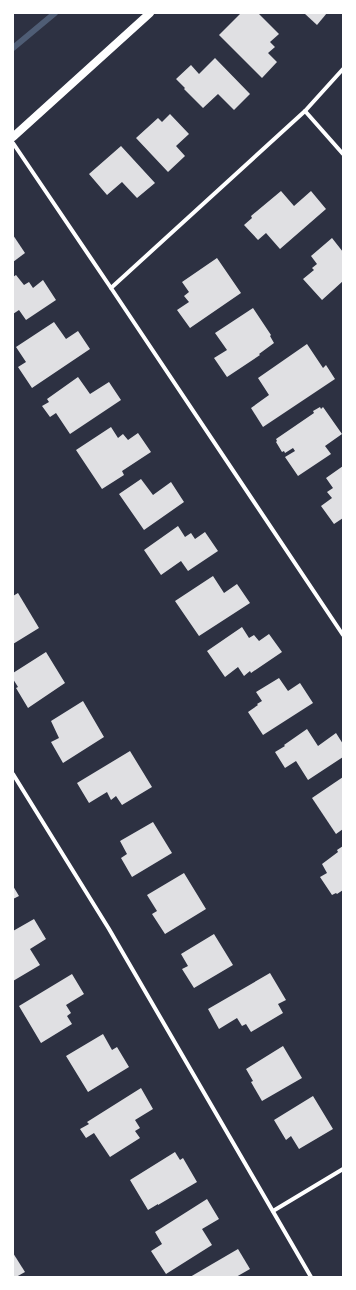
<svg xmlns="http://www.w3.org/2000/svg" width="356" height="1290" viewBox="0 0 356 1290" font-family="Overpass,sans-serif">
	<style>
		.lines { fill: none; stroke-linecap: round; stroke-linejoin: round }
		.stream { stroke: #4f5d75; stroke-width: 6 }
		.building { fill: #e0e0e3 }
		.minor { stroke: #fff; stroke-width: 4 }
		.secondary { stroke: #fff; stroke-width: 8 }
	</style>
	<rect width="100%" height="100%" fill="#2d3142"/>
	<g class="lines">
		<path class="stream" d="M13,48L55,13"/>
	</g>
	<g class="building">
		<path d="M241,13H258L279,34L270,42L275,47L268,53L277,62L262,78L219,35Z"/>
		<path d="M304,13H327L317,25Z"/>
		<path d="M215,58L250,94L234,110L218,94L203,108L184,89L185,88L176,79L191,65L199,74Z"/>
		<path d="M170,114L189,134L176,146L185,156L168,172L136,138L158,118L162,122Z"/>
		<path d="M121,146L155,183L137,198L122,182L107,195L89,174Z"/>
		<path d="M281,191L294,206L311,191L326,209L280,249L266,233L258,240L244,225L252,218L251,216Z"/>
		<path d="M13,235L25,253L13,262Z"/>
		<path d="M332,238L343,252V281L322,300L303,279L314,270L312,268L317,264L311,256Z"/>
		<path d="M217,258L241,293L190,328L177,310L189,302L184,296L189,292L182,282Z"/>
		<path d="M16,275L24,285L29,282L33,288L43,280L56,300L26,320L19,310L13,314V277Z"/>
		<path d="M253,308L271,335L270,336L274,343L259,354L260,355L227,377L214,358L227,350L215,333Z"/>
		<path d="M54,322L66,339L78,331L90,349L32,388L18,367L26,362L16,347Z"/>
		<path d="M307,344L323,368L326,365L335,379L263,427L251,408L269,395L258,378Z"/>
		<path d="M78,377L90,394L109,382L121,400L70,434L56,413L50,417L42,406L49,402L47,399Z"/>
		<path d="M320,407L321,409L323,407L342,434L325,446L331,454L298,476L285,457L295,451L293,448L285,453L284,451L282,452L276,442L277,441L276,439L314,413L313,411Z"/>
		<path d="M111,427L118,438L123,434L128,440L138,433L151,452L122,471L124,475L102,489L76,450Z"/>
		<path d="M343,466V518L334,524L321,506L332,498L327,492L333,488L326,478Z"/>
		<path d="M141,479L153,495L171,482L184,502L144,530L119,494Z"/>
		<path d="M178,526L185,537L191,533L195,539L205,532L218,551L188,571L181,561L161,575L144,550Z"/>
		<path d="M213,576L224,593L237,584L250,603L199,636L175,601Z"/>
		<path d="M18,593L39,628L13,644V596Z"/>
		<path d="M242,627L249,638L254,635L259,641L269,634L282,652L251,673L250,671L244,676L238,667L225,677L207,651Z"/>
		<path d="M46,652L65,683L28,708L16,688L18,687L13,679V673Z"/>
		<path d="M279,678L288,691L300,683L313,703L263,735L248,712L258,705L257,704L262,701L256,692Z"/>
		<path d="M83,701L104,737L63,763L51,742L59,738L51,721Z"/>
		<path d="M307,729L318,746L336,733L343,744V757L308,780L296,761L285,768L275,752L285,746L284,745Z"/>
		<path d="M130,751L152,787L122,805L116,796L111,800L107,792L89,803L77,783Z"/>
		<path d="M343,777V829L336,834L312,798Z"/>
		<path d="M153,822L172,853L132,877L121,858L127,854L120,841Z"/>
		<path d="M343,846V890L337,894L336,893L332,895L320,877L327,873L322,864L338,852L337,850Z"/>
		<path d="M184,873L206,909L165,934L152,914L157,911L147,895Z"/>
		<path d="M13,886L19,896L13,899Z"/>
		<path d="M34,919L46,939L30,949L40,965L13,981V931Z"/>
		<path d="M214,934L233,965L194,988L182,969L188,966L181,954Z"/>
		<path d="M270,973L286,1000L278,1004L283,1013L251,1032L246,1024L242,1026L237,1018L219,1029L208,1009Z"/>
		<path d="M72,974L84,994L66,1005L71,1013L67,1016L72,1024L41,1043L19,1006Z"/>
		<path d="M103,1034L112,1050L117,1047L129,1067L88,1092L66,1056Z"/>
		<path d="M283,1046L302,1078L262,1101L251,1082L253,1081L246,1069Z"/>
		<path d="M141,1088L153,1109L135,1120L140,1128L135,1131L140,1138L110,1157L94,1133L86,1138L80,1129L89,1124L87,1122Z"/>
		<path d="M313,1096L333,1129L299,1149L291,1136L286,1140L274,1120Z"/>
		<path d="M175,1152L180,1160L183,1158L197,1182L158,1205V1204L148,1210L130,1180Z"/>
		<path d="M207,1199L219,1219L202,1229L212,1245L166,1274L151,1251L162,1244L155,1232Z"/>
		<path d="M238,1249L250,1269L236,1277H190Z"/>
		<path d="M13,1253L25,1272L16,1277H13Z"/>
	</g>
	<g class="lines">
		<g class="minor">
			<path d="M305,111L343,154"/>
			<path d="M13,143L111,288L343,635"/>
			<path d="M111,288L305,111L343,69"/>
			<path d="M13,774L109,929L311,1277"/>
			<path d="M273,1211L343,1169"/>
		</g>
		<path class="secondary" d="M13,137L150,13"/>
	</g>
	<rect width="356" height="1290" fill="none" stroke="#ffffff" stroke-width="28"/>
</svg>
